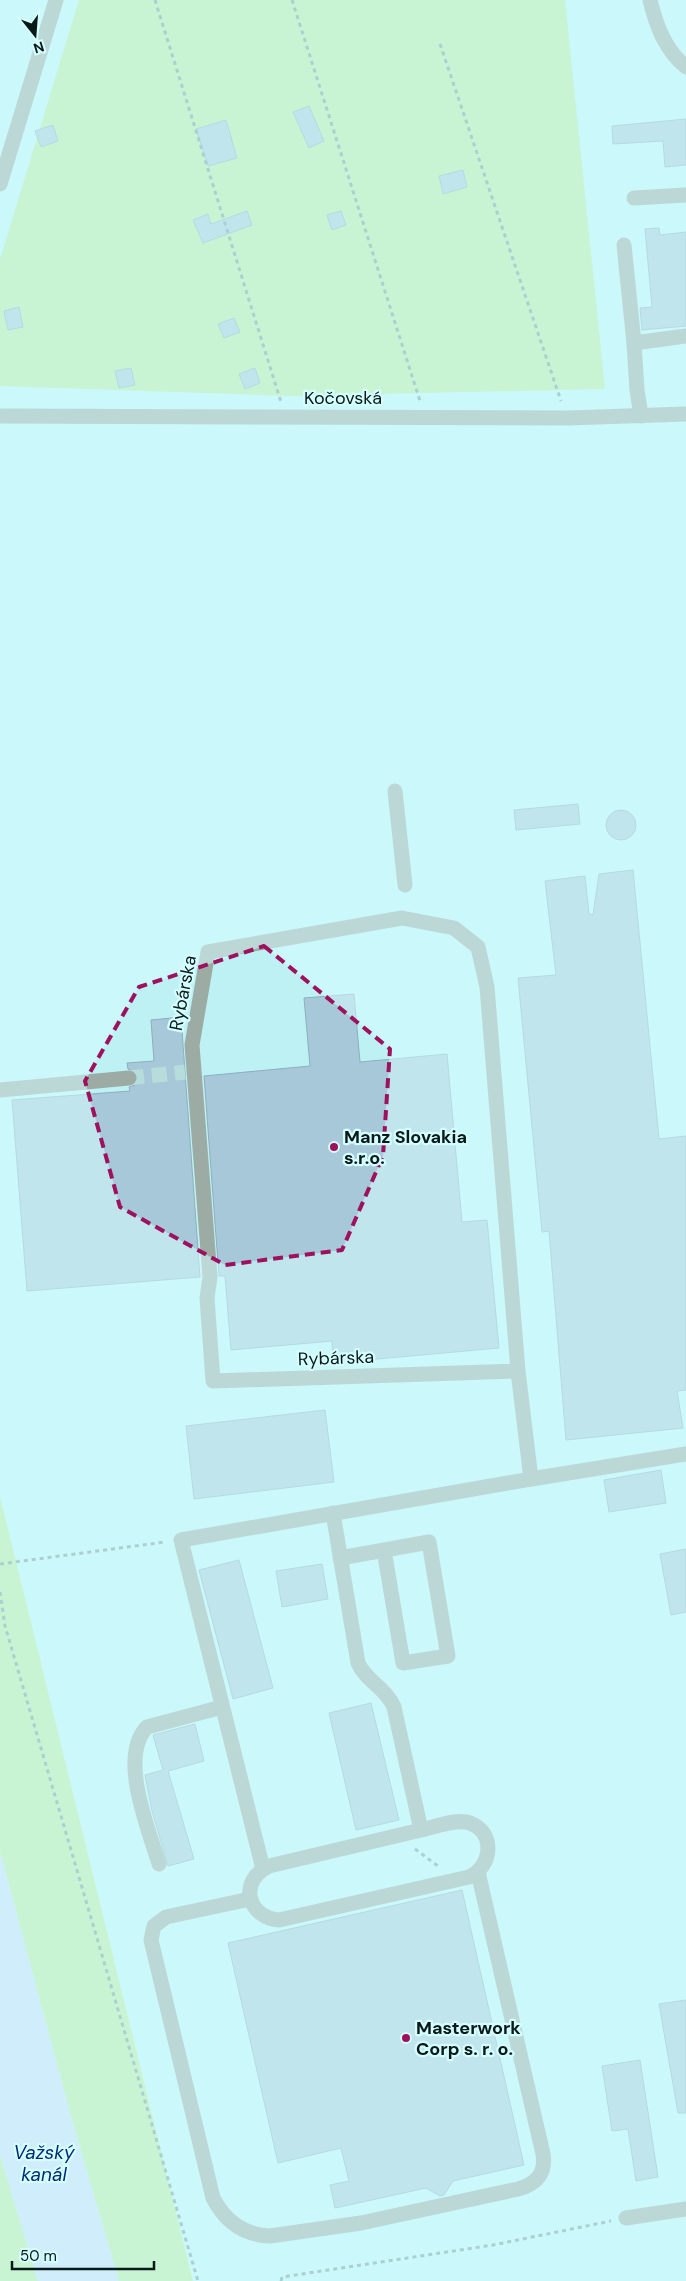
<svg xmlns="http://www.w3.org/2000/svg" width="686" height="2281" viewBox="0 0 686 2281" font-family="'DM Sans',sans-serif">
	<style>
		.built { fill: #bef1f3 }
		.green { fill: #b8e8a1 }
		.water { fill: #c8d9f4 }
		.building { fill: #a7c8d8; stroke: #8daebe }
		.lines { fill: none; stroke-linecap: round; stroke-linejoin: round }
		.minor-tunnel { stroke: #b6dcdc; stroke-width: 15; stroke-dasharray: 15 8; stroke-linecap: butt }
		.path { stroke: #7a9899; stroke-width: 3; stroke-dasharray: 4 4; stroke-linecap: butt }
		.minor { stroke: #9daba5; stroke-width: 15 }
		.marked { fill: none; stroke: #9d115e; stroke-width: 4; stroke-dasharray: 10 6; stroke-linejoin: round }
		.poi-dot { fill: #9d115e; stroke: #d5feff; stroke-width: 2 }
		.labels { text-anchor: middle; dominant-baseline: central; stroke-width: 4.5; stroke-linejoin: round; paint-order: stroke }
		.street-label { font-size: 18px; fill: #091919; stroke: #d5feff }
		.poi-label { font-size: 18px; font-weight: bold; fill: #091919; stroke: #d5feff; text-anchor: start }
		.water-label { font-size: 19px; font-style: italic; fill: #002b76; stroke: #d5feff }
	</style>
	<rect width="100%" height="100%" fill="#d5feff"/>
	<path class="built" d="M0,0H686V2281H193L0,1496Z"/>
	<g class="green">
		<path d="M79,0H565L605,389L290,396L0,386V259Z"/>
		<path d="M0,1496L193,2281H119L74,2128L0,1852Z"/>
		<path d="M0,2154L38,2281H0Z"/>
	</g>
	<path class="water" d="M0,1852L74,2128L119,2281H38L0,2154Z"/>
	<g class="building">
		<path d="M309,106L324,141L309,148L293,112Z"/>
		<path d="M686,119V165L665,167L663,141L613,144L612,126Z"/>
		<path d="M226,120L237,158L208,166L196,129Z"/>
		<path d="M53,125L58,141L41,147L35,131Z"/>
		<path d="M463,170L467,187L443,194L439,176Z"/>
		<path d="M247,211L252,225L203,243L193,220L208,214L211,224Z"/>
		<path d="M341,211L346,225L332,230L327,215Z"/>
		<path d="M659,228L660,235L686,232V326L642,330L640,308L652,307L645,229Z"/>
		<path d="M19,307L23,327L8,330L4,311Z"/>
		<path d="M234,318L240,332L224,338L218,324Z"/>
		<path d="M131,368L135,385L119,388L115,371Z"/>
		<path d="M255,368L260,383L245,389L239,374Z"/>
		<path d="M578,804L580,824L516,830L514,810Z"/>
		<circle cx="621" cy="825" r="15"/>
		<path d="M633,870L659,1139L686,1136V1390L677,1391L683,1428L566,1440L549,1231L542,1232L518,978L556,975L545,881L585,876L589,914L593,915L599,874Z"/>
		<path d="M354,994L360,1062L447,1054L462,1222L487,1220L499,1348L333,1363L332,1341L231,1350L225,1276H219L204,1076L310,1066L304,998Z"/>
		<path d="M181,1017L200,1277L27,1291L12,1100L130,1091L129,1087L135,1085L138,1078L136,1072L128,1069L127,1063L154,1061L151,1020Z"/>
		<path d="M325,1410L334,1482L194,1499L186,1426Z"/>
		<path d="M661,1470L666,1503L609,1512L604,1480Z"/>
		<path d="M686,1549V1612L671,1615L660,1554Z"/>
		<path d="M239,1560L273,1688L233,1699L199,1570Z"/>
		<path d="M322,1564L328,1599L282,1607L276,1571Z"/>
		<path d="M371,1703L399,1820L356,1830L329,1713Z"/>
		<path d="M195,1724L204,1761L168,1771L194,1859L168,1866L152,1811L145,1775L163,1770L153,1735Z"/>
		<path d="M462,1890L524,2165L453,2181L444,2195L440,2196L426,2188L335,2208L330,2185L349,2181L341,2148L278,2163L228,1943Z"/>
		<path d="M686,2000V2113H678L659,2004Z"/>
		<path d="M640,2060L658,2177L636,2181L628,2129L612,2131L602,2066Z"/>
	</g>
	<g class="lines">
		<path class="minor-tunnel" d="M129,1078L185,1072"/>
		<g class="path">
			<path d="M155,0L281,402"/>
			<path d="M292,0L420,401"/>
			<path d="M440,44L561,401"/>
			<path d="M0,1564L165,1542"/>
			<path d="M0,1592L5,1626L198,2281"/>
			<path d="M415,1849L438,1866"/>
			<path d="M281,2281L282,2277L493,2245L611,2221"/>
		</g>
		<g class="minor">
			<path d="M650,0C656,25 665,50 686,67"/>
			<path d="M0,184L56,0"/>
			<path d="M634,198L686,195"/>
			<path d="M624,245L634,343"/>
			<path d="M0,416L568,418L686,414"/>
			<path d="M641,416L637,390L634,343L686,336"/>
			<path d="M395,791L405,885"/>
			<path d="M0,1090L129,1078"/>
			<path d="M518,1371L213,1381L207,1298L210,1277L192,1045L208,952L402,918L454,928L478,947L487,987L518,1371L531,1479"/>
			<path d="M333,1513L358,1663C366,1681 386,1688 394,1707L421,1830L269,1866C238,1881 247,1917 279,1920L469,1877C492,1867 496,1833 470,1823C457,1818 435,1827 421,1830"/>
			<path d="M340,1558L429,1542L448,1656L403,1663L384,1550"/>
			<path d="M159,1864C149,1830 118,1757 147,1727L222,1707"/>
			<path d="M263,1869L181,1540L531,1479L686,1454"/>
			<path d="M250,1899L166,1917L154,1926L151,1940L213,2198C225,2221 243,2235 270,2236L361,2223L518,2189C537,2184 546,2173 543,2154L478,1872"/>
			<path d="M626,2218L686,2209"/>
		</g>
	</g>
	<path d="M0 0H686V2281H0ZM264,946L390,1049L383,1156L342,1250L225,1265L120,1207L85,1081L139,987Z" fill="#d5feff" fill-opacity=".55" fill-rule="evenodd"/>
	<path class="marked" d="M264,946L390,1049L383,1156L342,1250L225,1265L120,1207L85,1081L139,987Z"/>
	<g class="poi-dot">
		<circle cx="334" cy="1147" r="5"/>
		<circle cx="406" cy="2038" r="5"/>
	</g>
	<g class="labels">
		<g class="street-label">
			<text x="343" y="398">Kočovská</text>
			<text transform="translate(183 993) rotate(-79)">Rybárska</text>
			<text transform="translate(336 1358) rotate(-2)">Rybárska</text>
		</g>
		<g class="poi-label">
			<text x="344" y="1137">Manz Slovakia<tspan x="344" dy="21">s.r.o.</tspan></text>
			<text x="416" y="2028">Masterwork<tspan x="416" dy="21">Corp s. r. o.</tspan></text>
		</g>
		<g class="water-label">
			<text x="44" y="2152">Važský<tspan x="44" dy="22">kanál</tspan></text>
		</g>
	</g>
	<g transform="translate(35 35) rotate(163)" stroke="#d5feff" stroke-width="4" paint-order="stroke">
	<path d="M0-4L9 19L0 12L-9 19Z" fill="#091919"/>
	<text y="-8" font-size="14" font-weight="bold" text-anchor="middle" fill="#091919">N</text>
	</g>
	<path d="M12 2261v8h142v-8" fill="none" stroke="#091919" stroke-width="2.5"/>
	<text x="20" y="2261" font-size="15" fill="#091919" stroke="#d5feff" stroke-width="4" paint-order="stroke">50 m</text>
</svg>
